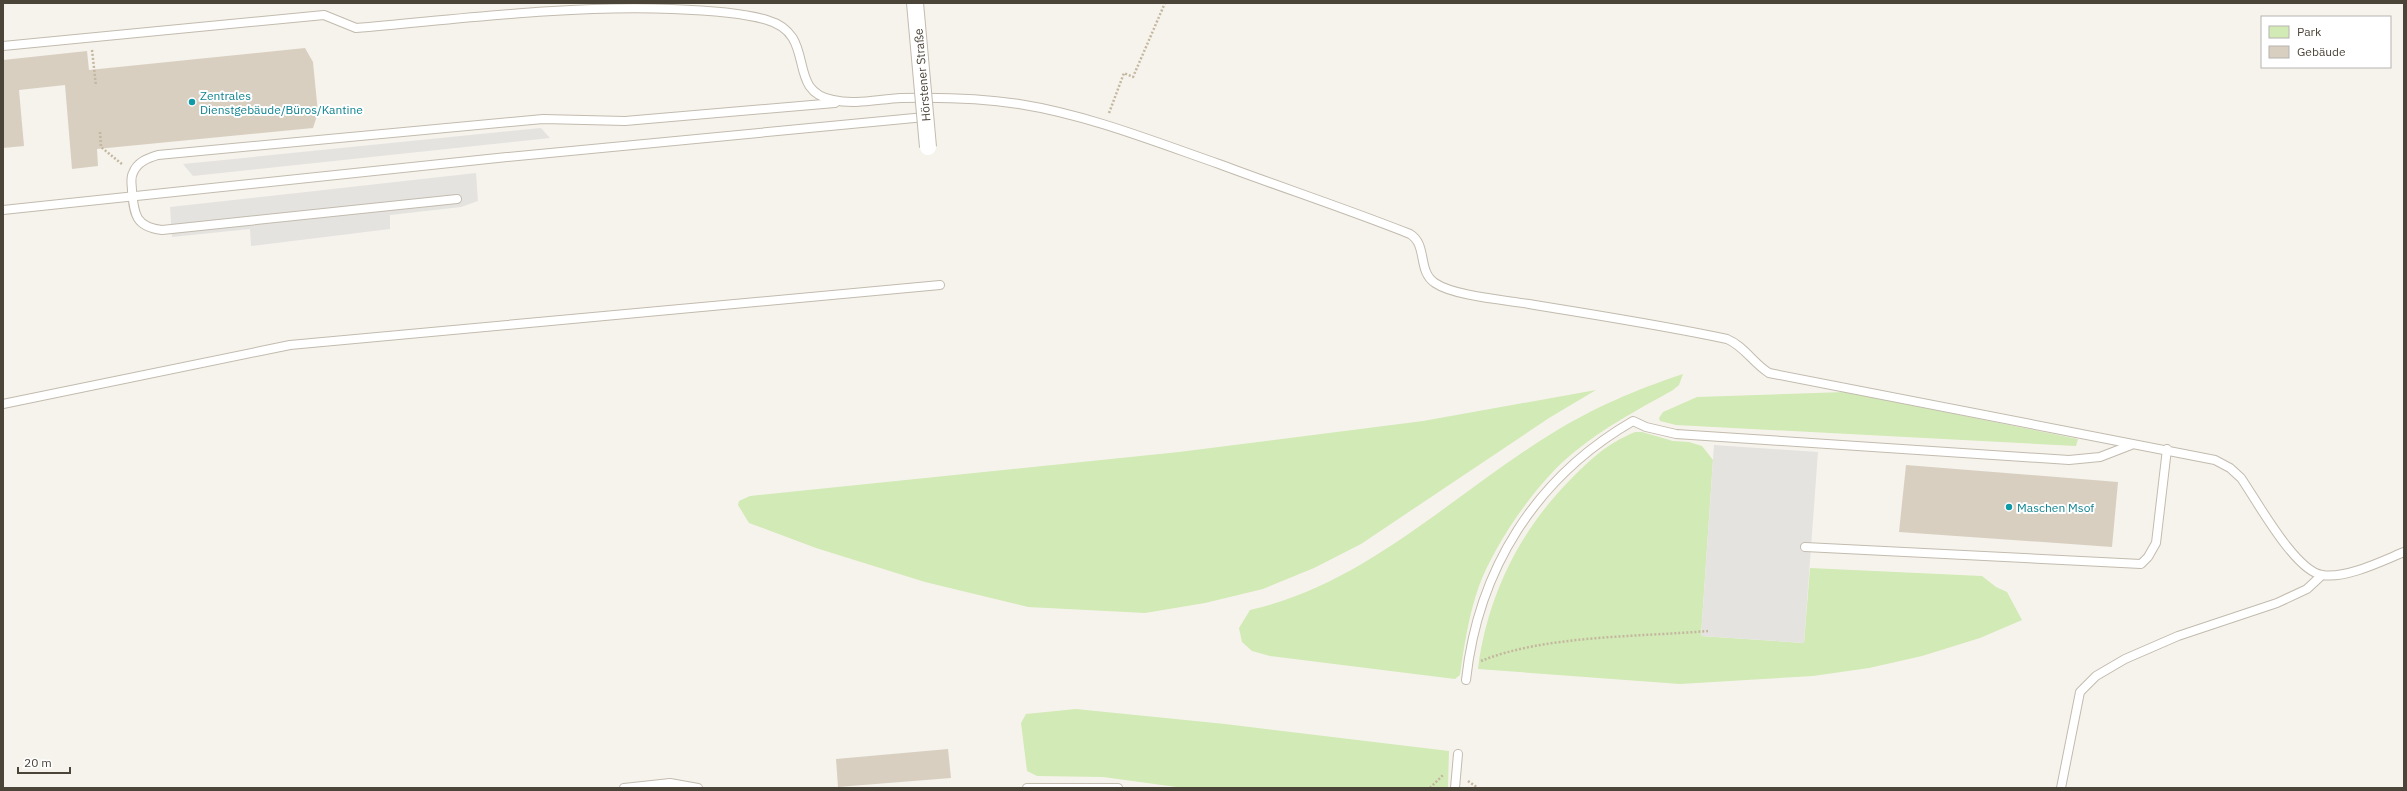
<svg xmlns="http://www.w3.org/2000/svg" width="2407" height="791" viewBox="0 0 2407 791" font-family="'IBM Plex Sans',sans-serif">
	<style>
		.green { fill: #d2eab5 }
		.parking { fill: #e5e3e0 }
		.building { fill: #d8cfc1 }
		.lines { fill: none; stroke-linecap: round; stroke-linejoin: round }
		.lane-casing { stroke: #c2bbae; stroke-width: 10 }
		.path { stroke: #c4b79f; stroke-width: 2.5; stroke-dasharray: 2 2; stroke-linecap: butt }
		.lane { stroke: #fff; stroke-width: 8 }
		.street-bridge-casing { stroke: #c2bbae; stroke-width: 18; stroke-linecap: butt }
		.street-bridge { stroke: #fff; stroke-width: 16 }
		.culture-dot { fill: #0f9aa8; stroke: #fff; stroke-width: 1.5 }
		.labels { text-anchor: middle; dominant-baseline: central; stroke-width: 4; stroke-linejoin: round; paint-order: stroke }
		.street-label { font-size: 12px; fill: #4b4439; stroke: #fff }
		.culture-label { font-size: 12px; fill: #0d838f; stroke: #fff; text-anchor: start }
	</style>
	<rect width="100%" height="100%" fill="#f6f3ec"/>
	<g class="green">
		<path d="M1683,374L1679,385L1673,390C1639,409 1603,428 1573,453C1537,482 1495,543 1479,586C1469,614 1464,646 1460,675L1455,679L1270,656L1252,651L1242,642L1239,628L1250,610C1366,584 1453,494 1551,434C1595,407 1635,390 1683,374Z"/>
		<path d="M1596,390L1549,418L1361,544L1314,568L1263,589L1205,603L1145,613L1028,607L925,582L816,548L749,523L738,505L739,501L750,496L1179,452L1423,421Z"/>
		<path d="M1845,392L2078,439L2076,446L1676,425L1660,421L1659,418L1663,412L1697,397Z"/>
		<path d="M1635,432H1642L1673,441L1689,442L1702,446L1713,460L1701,636L1804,643L1810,568L1982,576L1996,587L2007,592L2022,620L1980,638L1922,656L1869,668L1813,676L1680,684L1478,669C1487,597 1519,532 1569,481C1591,459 1606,444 1635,432Z"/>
		<path d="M1076,709L1225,724L1449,751L1448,788H1184L1103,777L1037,776L1027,771L1021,723L1026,714Z"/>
	</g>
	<g class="parking">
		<path d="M541,128L550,138L193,176L183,164Z"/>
		<path d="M476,173L478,201L461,207L390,215V229L251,246L250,229L172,237L170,207Z"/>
		<path d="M1714,445L1818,452L1804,643L1701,636Z"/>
	</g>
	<g class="building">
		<path d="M305,48L313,62L318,113L313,128L97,149L98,166L72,169L65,85L19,90L24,146L3,148V60L87,51L89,70Z"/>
		<path d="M1906,465L2118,482L2112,547L1899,532Z"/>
		<path d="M948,749L951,778L838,787L836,759Z"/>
	</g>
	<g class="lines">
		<defs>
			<g id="lane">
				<path d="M3,46L324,15L356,28C461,19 567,5 672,9C700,10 741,12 767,20C819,35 784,91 833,100C855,105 879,99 901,98C940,97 980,98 1019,104C1088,115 1153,141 1219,164C1283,188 1347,209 1410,234C1428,245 1417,271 1435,283C1454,296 1505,300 1529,304C1595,315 1661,325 1727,339C1744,346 1753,363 1769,373L2215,460L2230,468L2241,478C2257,501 2295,571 2322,575C2346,579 2382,561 2404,552"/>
				<path d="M457,199L162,230C136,227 134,215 132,191C132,185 130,178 133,173C137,162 148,158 158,155L543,119L625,121L835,103"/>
				<path d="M3,210L507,157L925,117"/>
				<path d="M3,404L290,345L940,285"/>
				<path d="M1805,547L2141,564L2148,557L2156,543L2167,449"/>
				<path d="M1466,680C1478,569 1536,477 1633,421L1646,427L1676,434L2069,460L2100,457L2131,445"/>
				<path d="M624,788L670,783L698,788"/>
				<path d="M1027,788H1118"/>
				<path d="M1455,788L1458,754"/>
				<path d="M2061,788L2080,692L2096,676L2125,659L2178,636L2277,603L2307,589L2322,575"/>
			</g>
		</defs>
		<use href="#lane" class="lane-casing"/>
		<g class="path">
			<path d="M92,50L96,86"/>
			<path d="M1109,113L1124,73L1133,77L1165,3"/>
			<path d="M100,132L101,147L123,165"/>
			<path d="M1481,661C1545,635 1638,637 1708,631"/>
			<path d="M1468,781L1478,788"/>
			<path d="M1430,788L1444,774"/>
		</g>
		<use href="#lane" class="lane"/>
		<defs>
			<path id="street-bridge" d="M915,3L928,147"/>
		</defs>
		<use href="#street-bridge" class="street-bridge-casing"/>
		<use href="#street-bridge" class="street-bridge"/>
	</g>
	<g class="culture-dot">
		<circle cx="192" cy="102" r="4"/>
		<circle cx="2009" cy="507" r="4"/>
	</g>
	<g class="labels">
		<g class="street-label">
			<text transform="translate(922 75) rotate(-95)">Hörstener Straße</text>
		</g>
		<g class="culture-label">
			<text x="200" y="95">Zentrales<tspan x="200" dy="14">Dienstgebäude/Büros/Kantine</tspan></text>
			<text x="2017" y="507">Maschen Msof</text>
		</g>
	</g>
	<rect width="2407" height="791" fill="none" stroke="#4b4439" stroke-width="8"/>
	<rect x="2261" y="16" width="130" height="52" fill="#ffffff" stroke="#b7b4b0"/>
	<rect x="2269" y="26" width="20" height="12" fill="#d2eab5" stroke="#b7b4b0"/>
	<text x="2297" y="36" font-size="12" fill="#4b4439">Park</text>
	<rect x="2269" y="46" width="20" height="12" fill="#d8cfc1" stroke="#b7b4b0"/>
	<text x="2297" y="56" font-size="12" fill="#4b4439">Gebäude</text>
	<path d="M18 767v6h52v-6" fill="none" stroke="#4b4439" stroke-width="2"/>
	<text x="24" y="767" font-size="12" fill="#4b4439" stroke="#ffffff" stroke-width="3" paint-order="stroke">20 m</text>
</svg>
